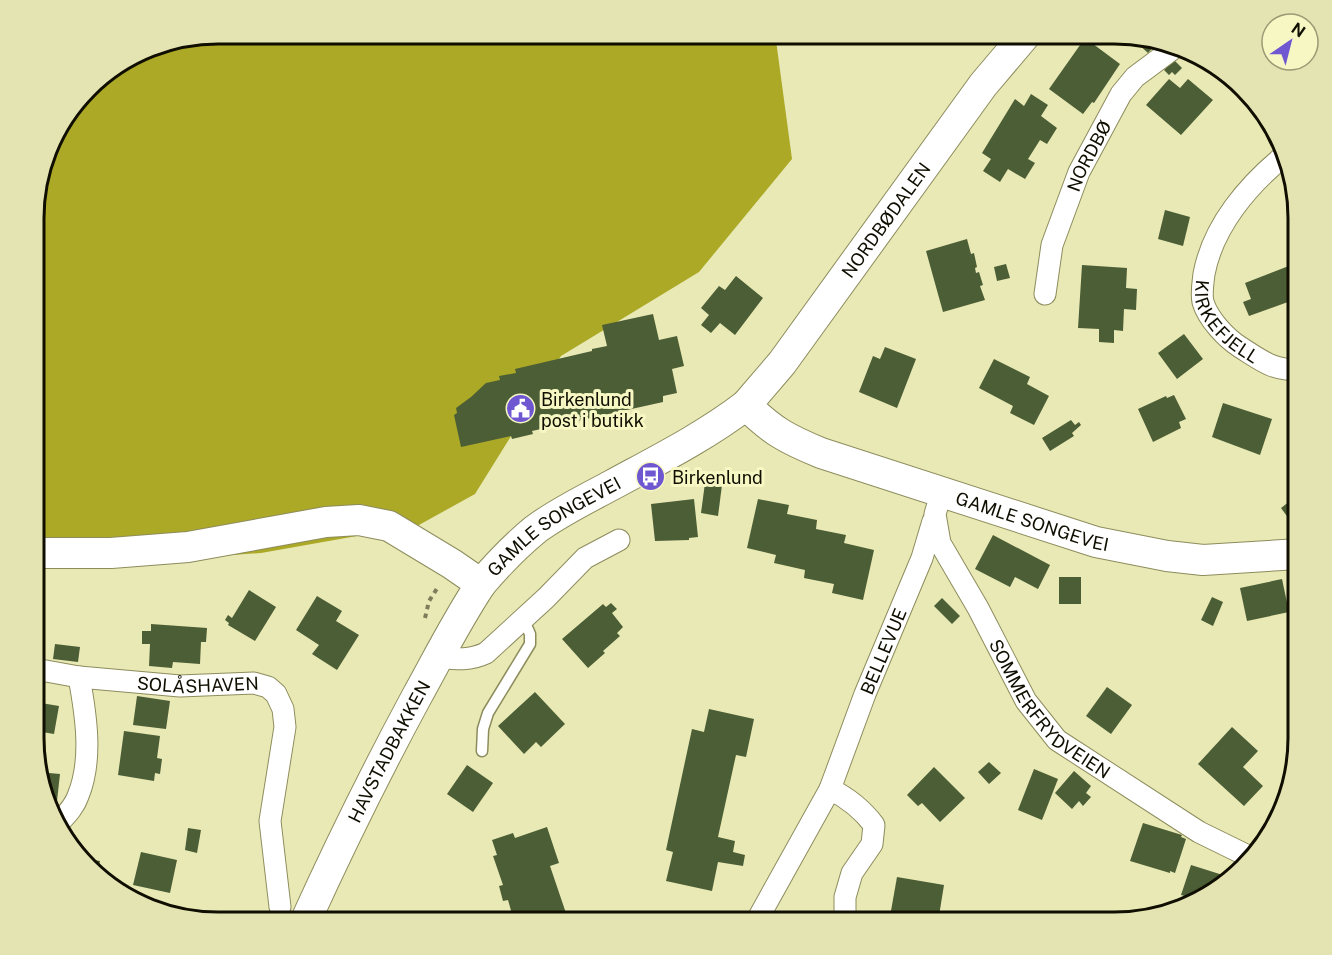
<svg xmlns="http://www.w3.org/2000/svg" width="1332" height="955" viewBox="0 0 1332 955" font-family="'Public Sans',sans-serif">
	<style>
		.forest { fill: #aca927 }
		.building { fill: #4c5e35 }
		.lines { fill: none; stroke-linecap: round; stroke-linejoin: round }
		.lane-casing { stroke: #8d8c5d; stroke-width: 13 }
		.street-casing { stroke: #8d8c5d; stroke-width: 23 }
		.secondary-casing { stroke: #8d8c5d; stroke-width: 32 }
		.path { stroke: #7d7d5c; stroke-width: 4; stroke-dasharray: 4.5 4.5; stroke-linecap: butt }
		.lane { stroke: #fff; stroke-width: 10 }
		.street { stroke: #fff; stroke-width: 21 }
		.secondary { stroke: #fff; stroke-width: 30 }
		.labels { text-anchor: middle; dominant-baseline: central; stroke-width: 6; stroke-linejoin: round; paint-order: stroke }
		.street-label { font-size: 18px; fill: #0f0e00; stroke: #f6f7c3 }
		.poi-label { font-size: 18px; fill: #0f0e00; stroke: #f6f7c3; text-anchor: start }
		.rim { fill: none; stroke: #0f0e00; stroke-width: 3 }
	</style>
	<rect width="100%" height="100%" fill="#e9e9b6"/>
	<path class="forest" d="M217,33H775L792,159L699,272L561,356L475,494L419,525L261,553L99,565L35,567V193L57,125L96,78L158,43Z"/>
	<g class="building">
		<path d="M1126,33L1168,43L1163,48L1157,43L1148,53Z"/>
		<path d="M1085,38L1120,64L1094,103L1092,102L1083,114L1049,89Z"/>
		<path d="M1174,60L1182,68L1175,75L1172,72L1169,75L1164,70Z"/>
		<path d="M1169,79L1180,88L1188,79L1213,100L1181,135L1146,105Z"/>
		<path d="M1031,94L1048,105L1041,116L1057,128L1047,144L1040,140L1028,159L1035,163L1025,179L1008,169L1000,182L983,171L991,159L982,153L1015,99L1024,106Z"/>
		<path d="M1165,210L1190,217L1183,246L1158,239Z"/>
		<path d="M967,239L971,254L974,253L977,267L975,268L976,273L979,272L983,285L980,286L985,300L943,312L926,251Z"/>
		<path d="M1299,262V298L1249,316L1243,302L1251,299L1245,283Z"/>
		<path d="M1006,264L1010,278L997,281L994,267Z"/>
		<path d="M1082,265L1127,268L1126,288L1137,289L1136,310L1124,309L1123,331L1114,330V343L1099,342V329L1078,328Z"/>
		<path d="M736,276L763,298L735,335L720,323L711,333L701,325L709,315L701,308L719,286L725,290Z"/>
		<path d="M653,314L659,340L677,336L684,366L672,369L677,393L663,396V402L532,431L533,434L512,439L511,436L461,447L454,415L457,413L456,408L471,397L486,383L500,380L499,376L516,373L515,369L592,351V349L607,346L602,325Z"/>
		<path d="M1184,334L1203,359L1177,379L1158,353Z"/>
		<path d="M885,347L916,359L897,408L859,392L873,356L880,359Z"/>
		<path d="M994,359L1030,377L1027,384L1049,396L1034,425L1010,413L1013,406L979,388Z"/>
		<path d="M1174,395L1186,419L1179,422L1181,428L1153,442L1138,409L1166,396L1167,398Z"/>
		<path d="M1223,403L1272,419L1260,455L1212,437Z"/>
		<path d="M1071,420L1075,425L1079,422L1081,425L1072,433L1074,436L1050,451L1042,438Z"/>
		<path d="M705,483L722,485L718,516L701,513Z"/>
		<path d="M1299,494V528L1297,530L1281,508Z"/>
		<path d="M694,499L698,537L689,538V540L655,541L651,504Z"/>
		<path d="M758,499L789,505L787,514L817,520L816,529L846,535L844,543L874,550L863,600L832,593L834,584L804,578L805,570L774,563L776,555L747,548Z"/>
		<path d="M993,535L1050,565L1038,589L1015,577L1010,587L975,569Z"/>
		<rect x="1059" y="577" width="22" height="27"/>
		<path d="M1282,579L1289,612L1247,621L1240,588Z"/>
		<path d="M249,590L276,607L255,641L228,625L229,623L225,620L228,615L232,618Z"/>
		<path d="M317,596L342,611L336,621L359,635L337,670L312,654L319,645L296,630Z"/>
		<path d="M1212,597L1223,602L1213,626L1201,620Z"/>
		<path d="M942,598L960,616L952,624L934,606Z"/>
		<path d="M611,603L617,609L612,613L623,627L617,633L620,636L603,651L605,653L588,668L562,639L603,604L606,607Z"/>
		<path d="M151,624L207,628L206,642H201L200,664L173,662L172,668L149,666L150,644H142V631H151Z"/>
		<path d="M55,644L80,647L78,662L53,659Z"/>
		<path d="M1107,687L1132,705L1111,734L1086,716Z"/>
		<path d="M535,692L565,724L541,747L536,742L524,754L498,726Z"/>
		<path d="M137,696L170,701L166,729L133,725Z"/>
		<path d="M35,702L59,706L54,734L42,732L41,737L35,736Z"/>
		<path d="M709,709L754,719L746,757L736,755L718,837L735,841L733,852L745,855L743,866L718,862L712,891L666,881L673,852L666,850L692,729L704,732Z"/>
		<path d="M1232,727L1258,751L1243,767L1263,786L1244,806L1198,764Z"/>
		<path d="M124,731L160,736L157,758L162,759L160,774L155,773L154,781L118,775Z"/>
		<path d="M1299,733V750L1297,759L1287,754Z"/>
		<path d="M989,762L1001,773L989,784L978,772Z"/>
		<path d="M467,765L493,783L473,812L447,794Z"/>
		<path d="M934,767L965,798L940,822L922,803L918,806L907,795Z"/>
		<path d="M1034,769L1058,779L1042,820L1018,810Z"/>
		<path d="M1074,771L1091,786L1086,793L1091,797L1083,806L1079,801L1072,809L1055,793Z"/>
		<path d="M38,772L60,774L56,810L51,809Z"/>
		<path d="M1143,823L1182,835L1181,837L1186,839L1175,873L1170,871V873L1130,861Z"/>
		<path d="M547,827L559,863L550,866L569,922H510L508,915L512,914L508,900L503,901L499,886L503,885L493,856L497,855L492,840L513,833L515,838Z"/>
		<path d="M188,828L201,830L197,853L185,850Z"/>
		<path d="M141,852L177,860L170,893L133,885Z"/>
		<path d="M88,859L100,861L97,875L88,864Z"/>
		<path d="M1191,865L1226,876L1225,879L1199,900L1181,895Z"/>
		<path d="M897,877L944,885L938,922H889Z"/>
	</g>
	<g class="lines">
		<defs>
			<path id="lane" d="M482,751L483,729L488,713L530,644V634L523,618"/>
			<g id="street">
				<path id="s1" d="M1285,155C1248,185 1213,226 1204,274C1203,283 1201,293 1203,302C1208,319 1226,338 1240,347C1262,361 1272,370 1299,370"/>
				<path id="s2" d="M1045,294L1052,245L1079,172L1121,94L1135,77L1178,45"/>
				<path id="s3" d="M942,491L935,514L940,543L978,608L1026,701L1057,740L1199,832L1252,858"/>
				<path d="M438,657C456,659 469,661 486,653L546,598L585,558L619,540"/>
				<path id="s4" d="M35,669L79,677L180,686L254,683L268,687L276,694L283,709L285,727L270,821L280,907"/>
				<path d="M830,789C848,798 862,809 874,825L872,844L852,873L845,897V922"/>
				<path d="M56,826C64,817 74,808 78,796C93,760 86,715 79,677"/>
				<path id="s5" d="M756,922L830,789L865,694L922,558L933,521"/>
			</g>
			<g id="secondary">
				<path id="s6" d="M746,405L782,363L983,85L1027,33"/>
				<path id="s7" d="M35,553H111L188,547L326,522L359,520L389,526L452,564L481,584C498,564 515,546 536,529C559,512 586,499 612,485C658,460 704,437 746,405C772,431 787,439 821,453L1096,542L1167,556L1203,560L1299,554"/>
				<path id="s8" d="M305,922C340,845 377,770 417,696C438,658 457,620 481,584"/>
			</g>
		</defs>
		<use href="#lane" class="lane-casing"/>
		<use href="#street" class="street-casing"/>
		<use href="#secondary" class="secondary-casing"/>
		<path class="path" d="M425,618L429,601L438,587"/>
		<use href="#lane" class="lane"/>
		<use href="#street" class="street"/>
		<use href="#secondary" class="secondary"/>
	</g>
	<defs>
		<symbol id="civic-disc" viewBox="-11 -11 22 22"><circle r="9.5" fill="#6f57d1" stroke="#f6f7c3"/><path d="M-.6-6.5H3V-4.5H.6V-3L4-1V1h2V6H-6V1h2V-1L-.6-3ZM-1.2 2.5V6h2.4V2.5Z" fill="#fff"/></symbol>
		<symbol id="bus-disc" viewBox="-11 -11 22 22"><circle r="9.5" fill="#6f57d1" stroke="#f6f7c3"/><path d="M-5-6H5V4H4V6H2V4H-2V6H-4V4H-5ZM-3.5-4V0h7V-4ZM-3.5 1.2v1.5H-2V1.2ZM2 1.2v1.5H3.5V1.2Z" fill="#fff"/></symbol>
	</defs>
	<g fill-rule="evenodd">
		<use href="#civic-disc" x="504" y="392" width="33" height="33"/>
		<use href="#bus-disc" x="634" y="460" width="33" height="33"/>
	</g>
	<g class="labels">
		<g class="street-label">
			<text stroke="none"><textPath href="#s2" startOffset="146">NORDBØ</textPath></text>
			<text stroke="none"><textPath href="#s6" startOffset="232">NORDBØDALEN</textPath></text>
			<text stroke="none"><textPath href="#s1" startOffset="204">KIRKEFJELL</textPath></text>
			<text stroke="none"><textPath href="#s7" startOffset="1100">GAMLE SONGEVEI</textPath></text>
			<text stroke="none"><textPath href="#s7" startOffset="560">GAMLE SONGEVEI</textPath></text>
			<text stroke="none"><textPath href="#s5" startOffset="300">BELLEVUE</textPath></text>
			<text stroke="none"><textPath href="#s4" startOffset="164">SOLÅSHAVEN</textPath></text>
			<text stroke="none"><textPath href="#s3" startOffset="255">SOMMERFRYDVEIEN</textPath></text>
			<text stroke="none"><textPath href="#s8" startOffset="190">HAVSTADBAKKEN</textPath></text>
		</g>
		<g class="poi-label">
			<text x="541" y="399">Birkenlund<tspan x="541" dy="21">post i butikk</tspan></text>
			<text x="672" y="477">Birkenlund</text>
		</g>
	</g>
	<path d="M0 0H1332V955H0ZM218 44H1114A174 174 0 0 1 1288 218V738A174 174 0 0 1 1114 912H218A174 174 0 0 1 44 738V218A174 174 0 0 1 218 44Z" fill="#e4e4b3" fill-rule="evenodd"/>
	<path class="rim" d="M218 44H1114A174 174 0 0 1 1288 218V738A174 174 0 0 1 1114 912H218A174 174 0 0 1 44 738V218A174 174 0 0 1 218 44Z"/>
	<g transform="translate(1290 42) rotate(35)"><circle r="28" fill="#f6f7c3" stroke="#9a9a75" stroke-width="1.5"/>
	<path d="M0-4.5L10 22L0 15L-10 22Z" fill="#6f57d1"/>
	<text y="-9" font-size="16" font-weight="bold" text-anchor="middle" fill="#0f0e00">N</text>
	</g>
</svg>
